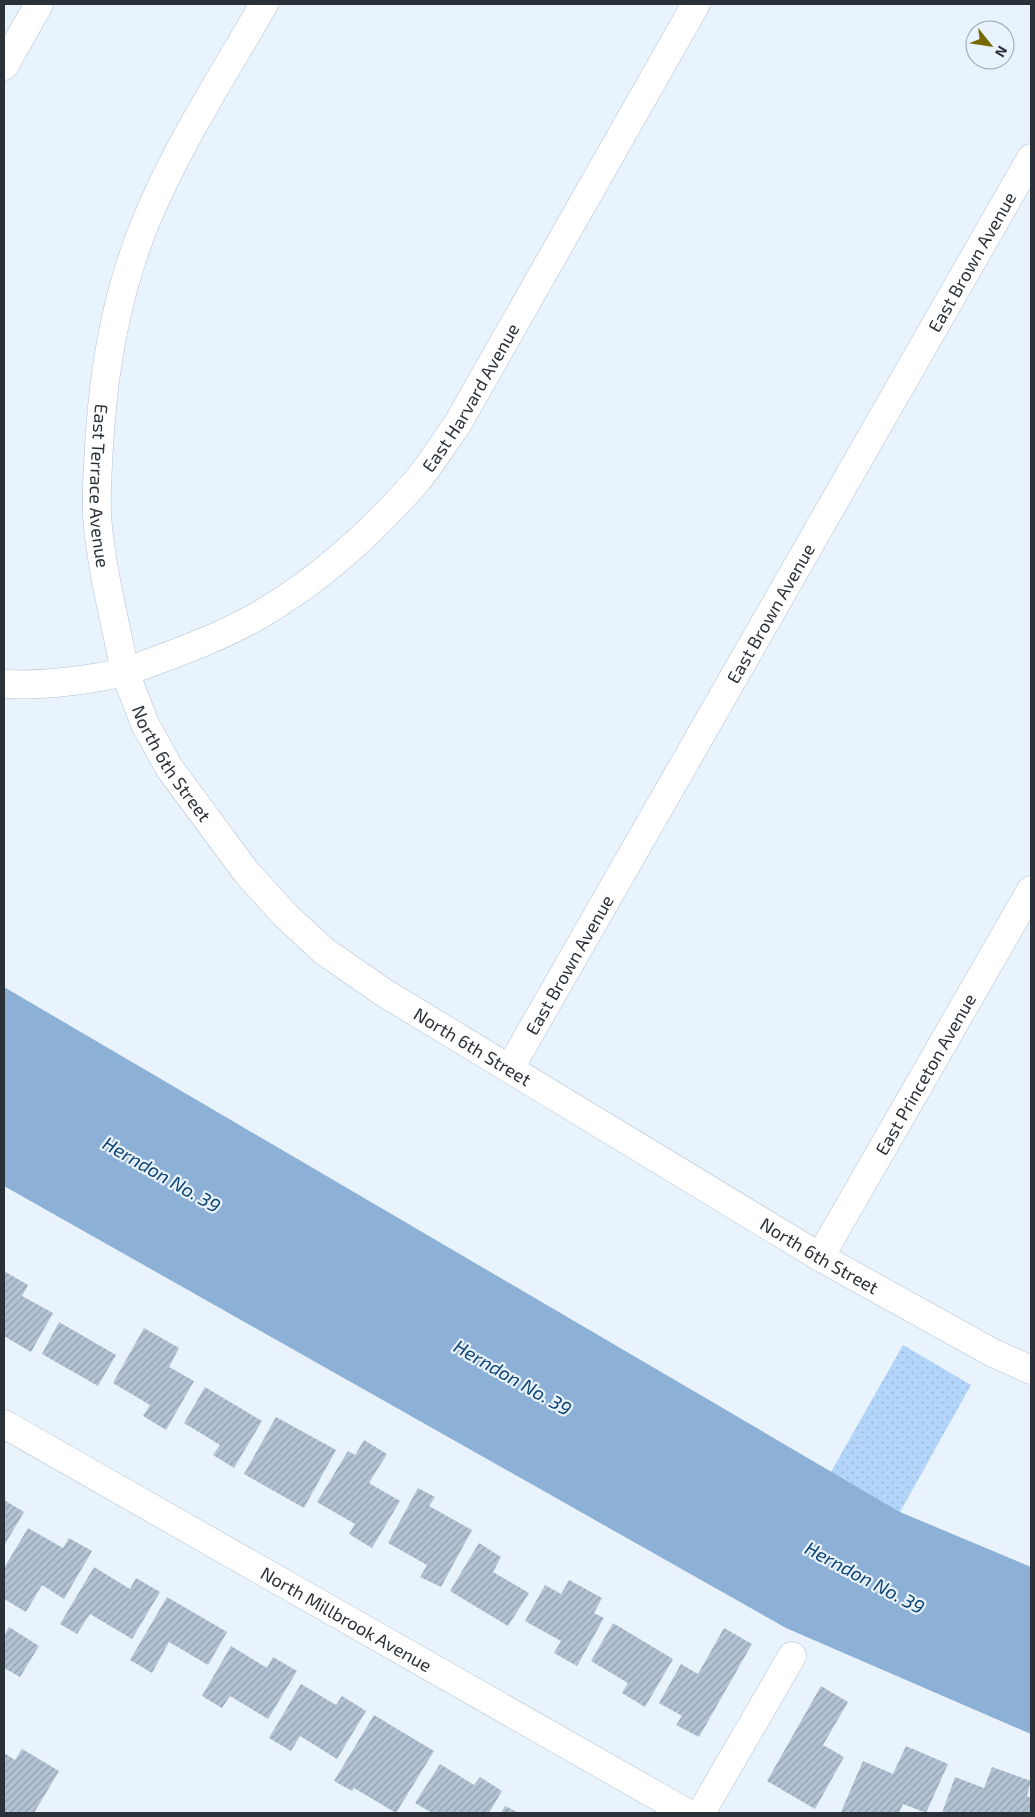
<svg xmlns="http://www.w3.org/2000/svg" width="1035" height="1817" viewBox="0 0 1035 1817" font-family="'Exo 2',sans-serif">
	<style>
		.grass { fill: url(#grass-dots) }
		.water { fill: #8cb0d6 }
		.building { fill: url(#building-hatch) }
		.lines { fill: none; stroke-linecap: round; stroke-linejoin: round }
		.minor-casing { stroke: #b2c2d3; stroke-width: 29 }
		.minor { stroke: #fff; stroke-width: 28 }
		.labels { text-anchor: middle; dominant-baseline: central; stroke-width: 4.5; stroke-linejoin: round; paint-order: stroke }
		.street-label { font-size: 18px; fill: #2b3138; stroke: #e9f3fd }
		.water-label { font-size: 19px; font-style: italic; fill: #0e4473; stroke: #e9f3fd }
	</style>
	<defs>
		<pattern id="grass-dots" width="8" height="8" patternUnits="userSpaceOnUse" patternTransform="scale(1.25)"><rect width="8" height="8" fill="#b2d5f9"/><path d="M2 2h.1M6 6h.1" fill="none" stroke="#99b7d6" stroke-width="1.8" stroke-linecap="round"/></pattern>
		<pattern id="building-hatch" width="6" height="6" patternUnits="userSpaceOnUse" patternTransform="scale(1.25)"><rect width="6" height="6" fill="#b3c3d4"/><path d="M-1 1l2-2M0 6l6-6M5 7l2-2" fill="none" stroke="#929fad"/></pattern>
	</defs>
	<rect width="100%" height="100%" fill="#e9f3fd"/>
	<path class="grass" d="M903,1345L971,1385L900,1512L831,1472Z"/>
	<path class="water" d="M4,987L900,1512L1031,1567V1734L786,1628L4,1186Z"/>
	<g class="building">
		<path d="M4,1271L28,1285L22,1296L53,1313L31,1352L4,1336Z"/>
		<path d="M59,1322L116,1355L98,1386L42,1354Z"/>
		<path d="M144,1328L179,1348L169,1367L194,1381L166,1430L143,1416L150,1405L113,1383Z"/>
		<path d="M205,1387L262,1421L234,1468L213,1455L220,1445L184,1423Z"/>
		<path d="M276,1417L336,1450L304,1508L244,1474Z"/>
		<path d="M364,1440L387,1454L369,1483L400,1501L372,1548L349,1534L355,1524L317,1502L348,1451L355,1455Z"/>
		<path d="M418,1488L435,1497L429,1506L472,1530L441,1587L420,1577L427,1565L388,1543Z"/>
		<path d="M4,1500L24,1512L4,1546Z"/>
		<path d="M28,1528L63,1548L69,1538L92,1551L64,1599L42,1585L26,1612L4,1599V1568Z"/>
		<path d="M479,1543L501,1557L493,1572L529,1593L508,1626L450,1591Z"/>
		<path d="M94,1567L130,1589L136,1578L160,1592L132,1639L90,1614L77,1634L60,1624Z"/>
		<path d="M569,1580L602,1598L594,1613L604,1618L577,1666L554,1653L561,1641L525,1621L545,1585L561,1594Z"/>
		<path d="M167,1597L227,1632L208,1665L169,1642L152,1673L130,1660Z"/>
		<path d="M613,1623L673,1659L645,1707L622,1693L628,1683L591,1661Z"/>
		<path d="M9,1627L39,1646L20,1677L4,1668V1636Z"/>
		<path d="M724,1628L752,1644L699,1737L676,1725L682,1716L659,1703L681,1664L698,1674Z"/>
		<path d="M231,1646L267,1668L273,1657L297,1671L268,1719L230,1696L222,1708L202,1696Z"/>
		<path d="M301,1684L336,1705L342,1696L366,1711L337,1759L300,1736L291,1751L269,1738Z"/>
		<path d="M821,1686L848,1702L823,1745L844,1757L815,1809L767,1781Z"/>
		<path d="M374,1715L434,1751L396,1813L354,1788L352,1791L334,1781Z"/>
		<path d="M906,1746L948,1764L926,1813L903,1804L899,1813L841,1812L863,1761L893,1774Z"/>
		<path d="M22,1749L59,1771L34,1813H4V1753L15,1760Z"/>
		<path d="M440,1764L474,1785L480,1777L502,1791L489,1813H432L415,1803Z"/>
		<path d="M992,1767L1031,1781L1027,1796L1031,1798V1813H942L955,1777L984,1788Z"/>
		<path d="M505,1806L519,1813H501Z"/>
	</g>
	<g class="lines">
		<defs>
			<g id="minor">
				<path id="s1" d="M264,4C224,74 178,144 147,219C118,288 105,358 100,432C98,460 96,488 97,516C101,568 115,621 125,672C171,655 218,639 261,614C319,580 372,532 416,482C431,464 444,443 458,423L696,4"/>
				<path d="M4,66L39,4"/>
				<path id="s2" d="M4,684C46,686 84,681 125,672L145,724L170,769L247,873L286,916L324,951L383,992L820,1257L993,1353L1031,1370"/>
				<path id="s3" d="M510,1068L1031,158"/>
				<path id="s4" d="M820,1257L1031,890"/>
				<path id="s5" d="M4,1424L687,1813"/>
				<path d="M701,1813L792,1656"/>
			</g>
		</defs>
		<use href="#minor" class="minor-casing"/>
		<use href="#minor" class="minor"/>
	</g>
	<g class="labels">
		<g class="street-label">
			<text stroke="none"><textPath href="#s3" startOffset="929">East Brown Avenue</textPath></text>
			<text stroke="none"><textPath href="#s1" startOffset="1160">East Harvard Avenue</textPath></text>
			<text stroke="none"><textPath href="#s1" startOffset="518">East Terrace Avenue</textPath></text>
			<text stroke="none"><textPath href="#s3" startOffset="524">East Brown Avenue</textPath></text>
			<text stroke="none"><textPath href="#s2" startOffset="225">North 6th Street</textPath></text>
			<text stroke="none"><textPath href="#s3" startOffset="119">East Brown Avenue</textPath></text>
			<text stroke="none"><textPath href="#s2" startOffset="645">North 6th Street</textPath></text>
			<text stroke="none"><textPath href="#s4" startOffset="211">East Princeton Avenue</textPath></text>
			<text stroke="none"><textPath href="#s2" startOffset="1050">North 6th Street</textPath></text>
			<text stroke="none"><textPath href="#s5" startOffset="394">North Millbrook Avenue</textPath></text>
		</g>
		<g class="water-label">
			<text transform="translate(162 1174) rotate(30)">Herndon No. 39</text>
			<text transform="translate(513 1377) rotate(30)">Herndon No. 39</text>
			<text transform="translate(865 1577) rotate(28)">Herndon No. 39</text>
		</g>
	</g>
	<rect width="1035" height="1817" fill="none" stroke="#2b3138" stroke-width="10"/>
	<g transform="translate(990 45) rotate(120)"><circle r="24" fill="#e9f3fd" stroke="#9da5ae"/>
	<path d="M0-4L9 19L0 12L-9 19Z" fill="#776800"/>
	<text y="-8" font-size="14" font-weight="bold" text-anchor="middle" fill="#2b3138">N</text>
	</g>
</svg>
